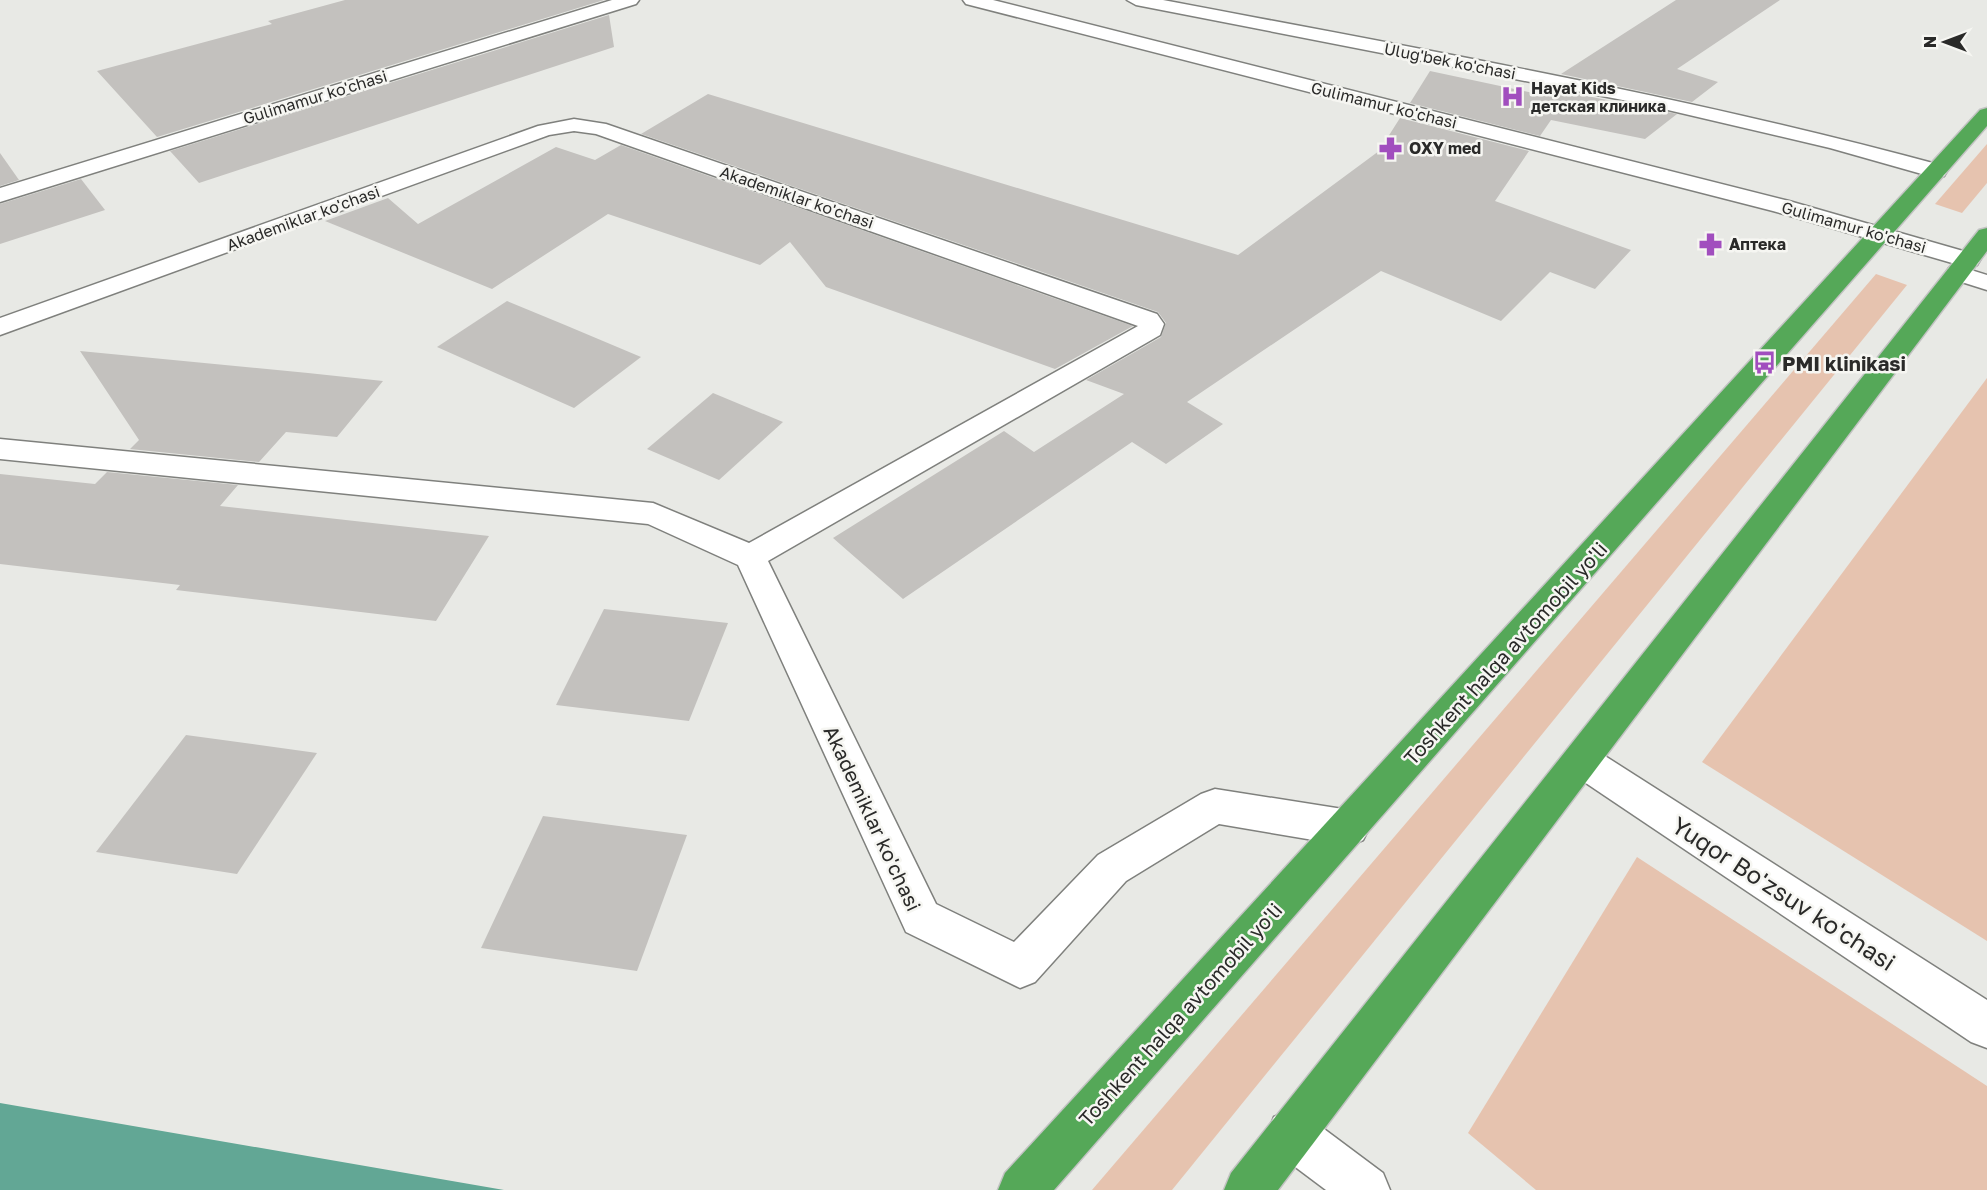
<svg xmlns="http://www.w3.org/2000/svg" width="1987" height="1190" viewBox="0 0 1987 1190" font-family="'Golos Text',sans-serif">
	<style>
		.green { fill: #e6c3af }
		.water { fill: #62a795 }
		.building { fill: #c3c1be }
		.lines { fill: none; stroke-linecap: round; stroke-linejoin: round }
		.minor-casing { stroke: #7f807d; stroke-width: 3 }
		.highway-casing { stroke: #c3c3c3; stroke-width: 3 }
		.minor { fill: #fff; fill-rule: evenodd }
		.highway { fill: #55a858; fill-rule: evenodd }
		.labels { text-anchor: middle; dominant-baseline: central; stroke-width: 5; stroke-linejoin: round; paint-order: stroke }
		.far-street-label { font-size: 16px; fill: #2a2a29; stroke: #f6f6f2 }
		.far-poi-label { font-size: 16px; font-weight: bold; fill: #2a2a29; stroke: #f6f6f2; text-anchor: start }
		.poi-label { font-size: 20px; font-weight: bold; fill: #2a2a29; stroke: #f6f6f2; text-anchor: start }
		.street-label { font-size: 20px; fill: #2a2a29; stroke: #f6f6f2 }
		.near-street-label { font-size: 24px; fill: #2a2a29; stroke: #f6f6f2 }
	</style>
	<rect width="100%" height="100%" fill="#e8e9e5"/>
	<g class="green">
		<path d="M1987,144V183L1962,213L1935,204Z"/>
		<path d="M1876,274L1907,285L1172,1190H1092Z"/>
		<path d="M1987,378V941L1702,762Z"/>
		<path d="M1637,857L1987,1086V1190H1536L1468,1133Z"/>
	</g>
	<path class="water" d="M0,1103L504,1190H0Z"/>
	<g class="building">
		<path d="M345,0H604L157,137L97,71L272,24L268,21Z"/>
		<path d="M1676,0H1780L1677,69L1718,82L1692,102L1561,74Z"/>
		<path d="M609,15L614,47L199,183L170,151Z"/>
		<path d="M1430,71L1533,93L1542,87L1677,114L1645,139L1551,120L1540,136L1410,103Z"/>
		<path d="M708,94L1238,255L1379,151L1400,118L1529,151L1495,201L1631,250L1595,289L1550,272L1501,321L1381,271L1187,402L1223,424L1166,464L1132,442L903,599L833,538L1004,431L1034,452L1124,394L1086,380L1161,337L1166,323L1158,312L641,134Z"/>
		<path d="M621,145L1133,326L1055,369L826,287L790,242L760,265L608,214L492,289L325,221L388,198L418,224L556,147L595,160Z"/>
		<path d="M0,153L19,180L0,186Z"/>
		<path d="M81,179L105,210L0,244V204Z"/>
		<path d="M507,301L565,325L641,357L574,408L437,347Z"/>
		<path d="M80,351L308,373L383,381L337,437L286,432L259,462L130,449L139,440Z"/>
		<path d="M713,393L783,422L719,480L647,449Z"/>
		<path d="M107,472L238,485L220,506L489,536L436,621L176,590L180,585L0,564V474L95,484Z"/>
		<path d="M604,609L728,623L689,721L556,705Z"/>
		<path d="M186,735L317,753L237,874L96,852Z"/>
		<path d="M543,816L687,835L637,971L481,948Z"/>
	</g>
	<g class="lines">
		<defs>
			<g id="minor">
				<path d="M612,0H639L636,4L0,202V188Z"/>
				<path d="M963,0H993L1789,201L1977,255L1980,260L1977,265L1968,267L1959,265L1773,211L966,4Z"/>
				<path d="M1127,0H1163C1425,50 1687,96 1944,166L1947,171L1944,176L1936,178L1830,148L1638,103L1136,5Z"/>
				<path d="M574,119L606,124L1157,314L1164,324L1160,335L768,561L936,904L1014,942L1098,855L1201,794L1215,789L1349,810L1363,816L1369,828L1363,840L1349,846L1219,824L1126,881L1035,982L1020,988L906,932L738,565L648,524L0,459V439L653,503L749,543L1138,326L596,134L574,131L549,135L0,335V318L538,126Z"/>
				<path d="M1958,266L1987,275V290L1949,278L1946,273L1949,268Z"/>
				<path d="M1581,744L1594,749L1987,1000V1048L1971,1042L1568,771L1562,760L1568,749Z"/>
				<path d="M1291,1110L1308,1117L1383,1173L1390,1190H1326L1274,1151L1267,1134L1274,1117Z"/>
			</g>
			<g id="highway">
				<path d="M1987,108V126L1054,1190H998L1005,1173L1980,110Z"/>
				<path d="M1987,228V251L1278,1190H1224L1231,1173L1979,230Z"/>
			</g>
		</defs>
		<use href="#minor" class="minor-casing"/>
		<use href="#highway" class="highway-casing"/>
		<use href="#minor" class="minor"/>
		<use href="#highway" class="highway"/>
	</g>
	<defs>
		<symbol id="hospital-bare" viewBox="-9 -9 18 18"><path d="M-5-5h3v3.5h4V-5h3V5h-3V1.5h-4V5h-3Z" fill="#a14ebe" stroke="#f6f6f2" stroke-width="2.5" paint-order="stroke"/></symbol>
		<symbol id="pharmacy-bare" viewBox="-9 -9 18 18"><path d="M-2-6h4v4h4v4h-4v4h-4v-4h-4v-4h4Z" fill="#a14ebe" stroke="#f6f6f2" stroke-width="2.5" paint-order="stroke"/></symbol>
		<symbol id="bus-bare" viewBox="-9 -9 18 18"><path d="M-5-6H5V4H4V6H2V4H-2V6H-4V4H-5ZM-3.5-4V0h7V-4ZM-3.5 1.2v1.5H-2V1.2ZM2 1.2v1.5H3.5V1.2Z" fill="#a14ebe" stroke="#f6f6f2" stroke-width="2.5" paint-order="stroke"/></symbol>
	</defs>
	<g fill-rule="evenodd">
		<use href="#hospital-bare" x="1496" y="80" width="33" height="33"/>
		<use href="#pharmacy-bare" x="1374" y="132" width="33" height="33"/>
		<use href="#pharmacy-bare" x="1694" y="228" width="33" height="33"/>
		<use href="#bus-bare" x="1748" y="346" width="33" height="33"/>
	</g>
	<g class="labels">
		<g class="far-street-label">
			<text transform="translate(1450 61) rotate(11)">Ulug'bek ko'chasi</text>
			<text transform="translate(315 97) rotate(-17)">Gulimamur ko'chasi</text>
			<text transform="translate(1384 105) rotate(14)">Gulimamur ko'chasi</text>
			<text transform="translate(797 197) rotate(19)">Akademiklar ko'chasi</text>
			<text transform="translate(303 218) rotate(-20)">Akademiklar ko'chasi</text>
			<text transform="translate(1854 227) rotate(16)">Gulimamur ko'chasi</text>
		</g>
		<g class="far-poi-label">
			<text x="1531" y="88">Hayat Kids<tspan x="1531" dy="18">детская клиника</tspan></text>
			<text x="1409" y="148">OXY med</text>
			<text x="1729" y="244">Аптека</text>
		</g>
		<g class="poi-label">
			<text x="1782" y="363">PMI klinikasi</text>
		</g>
		<g class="street-label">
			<text transform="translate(1505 653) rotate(-48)">Toshkent halqa avtomobil yo'li</text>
			<text transform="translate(873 818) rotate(65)">Akademiklar ko'chasi</text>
			<text transform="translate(1180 1014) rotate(-48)">Toshkent halqa avtomobil yo'li</text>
		</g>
		<g class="near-street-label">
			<text transform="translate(1784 893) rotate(33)">Yuqor Bo'zsuv ko'chasi</text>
		</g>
	</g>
	<g transform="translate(1945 42) rotate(270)" stroke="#f6f6f2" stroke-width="4.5" paint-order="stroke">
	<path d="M0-4.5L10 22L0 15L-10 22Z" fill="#2a2a29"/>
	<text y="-9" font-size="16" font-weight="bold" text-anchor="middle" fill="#2a2a29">N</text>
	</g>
</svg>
